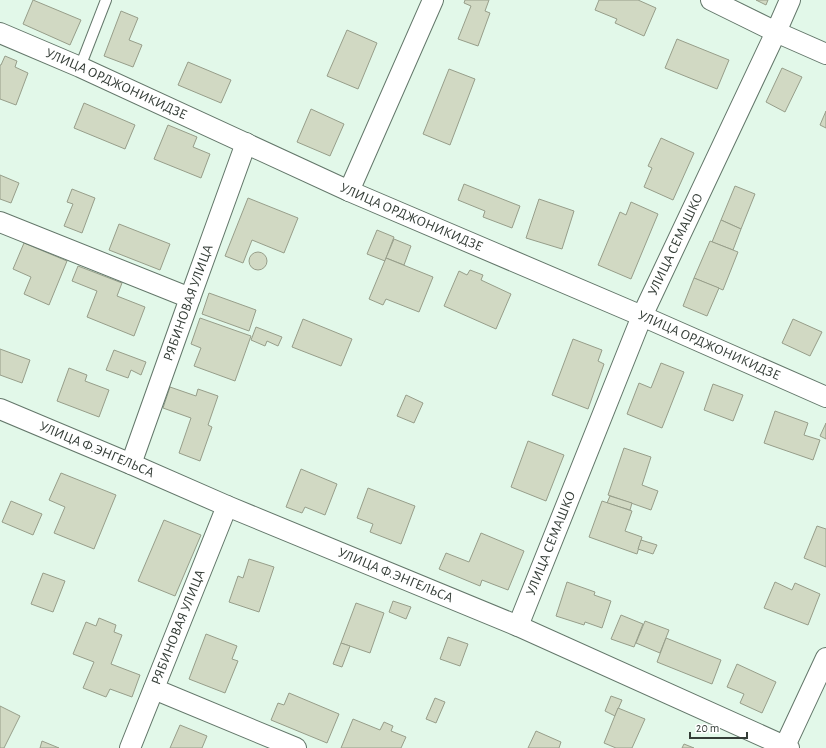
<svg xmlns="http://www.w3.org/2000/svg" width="826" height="748" viewBox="0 0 826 748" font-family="'Alegreya Sans',sans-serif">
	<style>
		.building { fill: #d1d9c3; stroke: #979e8a }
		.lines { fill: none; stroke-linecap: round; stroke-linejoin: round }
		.lane-casing { stroke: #63776a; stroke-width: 12 }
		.street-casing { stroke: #63776a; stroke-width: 22 }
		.lane { stroke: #fff; stroke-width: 10 }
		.street { stroke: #fff; stroke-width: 20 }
		.labels { text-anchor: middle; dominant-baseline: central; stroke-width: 4; stroke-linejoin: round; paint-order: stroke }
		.street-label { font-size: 14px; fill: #343d37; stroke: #fff }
	</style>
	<rect width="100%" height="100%" fill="#e2f8e9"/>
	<g class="building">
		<path d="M33,0L81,20L70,45L23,24Z"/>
		<path d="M465,0H489L485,11L490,13L478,46L458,39L471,6L464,3Z"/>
		<path d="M599,0H638L656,8L644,36L615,23L617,19L595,10Z"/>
		<path d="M756,0H768L766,5Z"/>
		<path d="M121,11L138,18L129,40L142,45L133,67L104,56Z"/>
		<path d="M347,30L377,43L358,89L327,76Z"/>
		<path d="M677,39L729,60L717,89L665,68Z"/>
		<path d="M5,56L17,61L15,67L28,73L16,105L0,99V65H1Z"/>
		<path d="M188,62L231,80L221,103L178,85Z"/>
		<path d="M782,68L802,77L785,112L766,102Z"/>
		<path d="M449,69L475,79L450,145L423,134Z"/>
		<path d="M84,103L135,125L125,149L74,128Z"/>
		<path d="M311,109L344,124L330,156L297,142Z"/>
		<path d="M826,111V128L820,125Z"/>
		<path d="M168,125L197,137L193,147L210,154L201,178L154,159Z"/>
		<path d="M661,138L694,153L673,200L644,187L652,168L648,166Z"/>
		<path d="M0,175L19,183L11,203L0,199Z"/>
		<path d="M464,184L520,206L512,228L483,217L485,211L458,200Z"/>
		<path d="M735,186L755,194L741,229L721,220Z"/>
		<path d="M72,189L95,198L82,233L64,226L73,204L67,202Z"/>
		<path d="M248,198L298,218L284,253L252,240L243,263L225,256Z"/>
		<path d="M539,199L574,211L562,249L526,238Z"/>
		<path d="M631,202L658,214L631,279L598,265L620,212L626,215Z"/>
		<path d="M721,220L741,229L733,250L712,242Z"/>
		<path d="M119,224L170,244L160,270L109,250Z"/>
		<path d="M377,230L394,237L385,261L367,254Z"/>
		<path d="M394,239L411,246L404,265L386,258Z"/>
		<path d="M710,241L738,252L723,290L694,278Z"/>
		<path d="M24,243L67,261L49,305L24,294L31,277L13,269Z"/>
		<circle cx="258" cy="261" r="9"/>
		<path d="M386,258L433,277L419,312L386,299L383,305L369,299Z"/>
		<path d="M78,266L122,283L117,296L145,307L134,336L87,317L97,291L72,281Z"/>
		<path d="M470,270L483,275L481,280L511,294L496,329L444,306L459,271L467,275Z"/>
		<path d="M694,278L719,288L707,316L683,306Z"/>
		<path d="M209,293L256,310L249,331L202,314Z"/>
		<path d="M200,318L251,336L235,381L194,366L201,348L191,344Z"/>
		<path d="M303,319L352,339L341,366L292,347Z"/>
		<path d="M793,319L822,332L810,356L782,343Z"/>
		<path d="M256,327L282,337L278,346L267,341L265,346L251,340Z"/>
		<path d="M573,339L602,350L598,361L604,364L588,409L552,395Z"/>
		<path d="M0,349L30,360L22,383L0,375Z"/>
		<path d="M114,350L146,362L141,375L131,370L128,378L106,370Z"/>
		<path d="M661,363L684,372L662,428L627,414L639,383L651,388Z"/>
		<path d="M69,368L87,375L85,381L109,390L99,417L57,401Z"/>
		<path d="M713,384L743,395L733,421L704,410Z"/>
		<path d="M170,387L196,396L198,389L218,396L208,425L212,427L200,461L179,453L191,418L163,408Z"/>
		<path d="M406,395L423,403L414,423L397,416Z"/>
		<path d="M775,411L808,423L804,435L820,440L813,460L764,443Z"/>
		<path d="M826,423V439L820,436Z"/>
		<path d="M528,441L564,455L546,501L511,487Z"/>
		<path d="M624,448L651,457L642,485L658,491L651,510L608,495Z"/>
		<path d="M301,469L337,484L325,515L305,507L302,513L286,507Z"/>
		<path d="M61,473L116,495L94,549L54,533L65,507L49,500Z"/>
		<path d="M368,488L415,506L401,544L370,532L373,524L357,518Z"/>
		<path d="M610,496L632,503L630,510L607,503Z"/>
		<path d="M11,501L42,514L33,535L2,522Z"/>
		<path d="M602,501L632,511L625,531L642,537L637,554L589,537Z"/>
		<path d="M164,520L201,535L175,596L138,581Z"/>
		<path d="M817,526L826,529V567L804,558Z"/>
		<path d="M481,533L524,551L508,590L482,580L480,586L439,569L446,553L469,562Z"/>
		<path d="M641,540L657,545L653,554L638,549Z"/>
		<path d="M249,559L274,567L259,612L229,602L238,576L243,578Z"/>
		<path d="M43,573L65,581L53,612L31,604Z"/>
		<path d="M567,582L595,592L594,595L611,601L602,628L585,622L584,625L556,616Z"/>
		<path d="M775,582L792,590L795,583L820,594L808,625L764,608Z"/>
		<path d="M393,601L411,607L406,619L389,612Z"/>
		<path d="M356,603L384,613L370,653L341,643Z"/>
		<path d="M621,615L643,624L634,647L611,639Z"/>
		<path d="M99,618L116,625L114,632L122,635L111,664L140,675L132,697L110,689L106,697L83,688L94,662L73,654L86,622L96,626Z"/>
		<path d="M645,621L669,630L660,653L636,643Z"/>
		<path d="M206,634L237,646L232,659L238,661L225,693L189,679Z"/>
		<path d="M448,637L468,644L460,666L440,659Z"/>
		<path d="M666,638L721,660L712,684L657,662Z"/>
		<path d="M341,643L350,646L342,667L333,664Z"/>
		<path d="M737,664L776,682L762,713L740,703L744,694L727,687Z"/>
		<path d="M289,693L339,714L327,743L271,720L278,703L284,705Z"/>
		<path d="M611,696L622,700L615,716L605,711Z"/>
		<path d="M435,698L445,702L436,723L426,719Z"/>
		<path d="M0,706L20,716L4,748H0Z"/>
		<path d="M618,708L645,719L632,748H616L604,743Z"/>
		<path d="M353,719L380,730L384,722L393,726L391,731L406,737L401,748H341Z"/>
		<path d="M180,725L207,736L202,748H170Z"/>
		<path d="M536,731L561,742L559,748H528Z"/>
		<path d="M42,741L59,748H40Z"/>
		<path d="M684,744L694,748H682Z"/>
	</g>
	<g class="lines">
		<defs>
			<path id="lane" d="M80,67L106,0"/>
			<g id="street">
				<path d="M711,0L776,32L826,54"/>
				<path id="s1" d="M0,33L80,67L349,191L642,316L826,397"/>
				<path d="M349,191L433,0"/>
				<path d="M0,222L190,298"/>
				<path id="s2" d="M0,409L131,464L227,506L518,626L789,748"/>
				<path id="s3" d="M131,464L190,298L246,143"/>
				<path id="s4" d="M518,626L642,316L776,32L790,0"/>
				<path d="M154,689L296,748"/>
				<path id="s5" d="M130,748L227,506"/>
				<path d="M784,748L826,658"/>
			</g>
		</defs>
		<use href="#lane" class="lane-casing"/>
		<use href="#street" class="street-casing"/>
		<use href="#lane" class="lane"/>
		<use href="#street" class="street"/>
	</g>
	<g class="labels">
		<g class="street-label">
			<text stroke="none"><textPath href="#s1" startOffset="127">УЛИЦА ОРДЖОНИКИДЗЕ</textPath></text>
			<text stroke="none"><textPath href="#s1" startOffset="451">УЛИЦА ОРДЖОНИКИДЗЕ</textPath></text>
			<text stroke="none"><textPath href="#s4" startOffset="413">УЛИЦА СЕМАШКО</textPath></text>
			<text stroke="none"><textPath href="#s3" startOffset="171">РЯБИНОВАЯ УЛИЦА</textPath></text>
			<text stroke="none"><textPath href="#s1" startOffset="775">УЛИЦА ОРДЖОНИКИДЗЕ</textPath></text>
			<text stroke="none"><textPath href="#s2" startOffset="105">УЛИЦА Ф.ЭНГЕЛЬСА</textPath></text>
			<text stroke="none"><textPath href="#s4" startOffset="89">УЛИЦА СЕМАШКО</textPath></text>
			<text stroke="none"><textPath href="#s2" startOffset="429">УЛИЦА Ф.ЭНГЕЛЬСА</textPath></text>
			<text stroke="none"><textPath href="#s5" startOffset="130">РЯБИНОВАЯ УЛИЦА</textPath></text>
		</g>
	</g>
	<path d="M690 732v6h57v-6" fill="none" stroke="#343d37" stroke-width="2"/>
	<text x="696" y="732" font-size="12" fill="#343d37" stroke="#ffffff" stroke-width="3" paint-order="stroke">20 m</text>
</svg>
